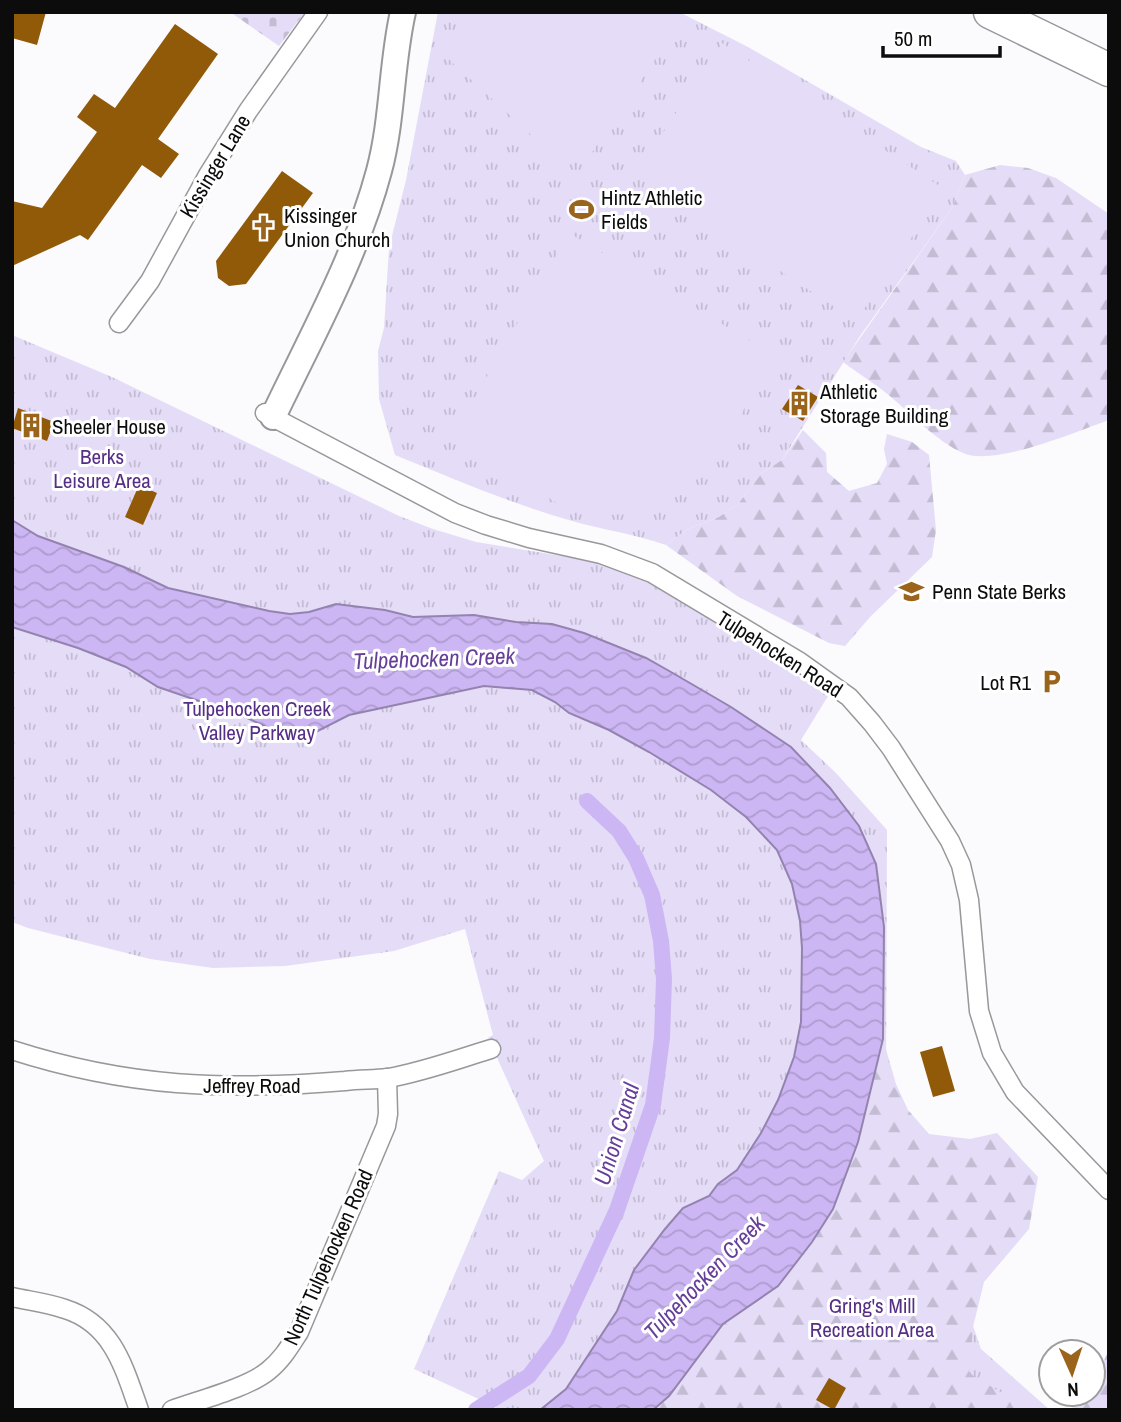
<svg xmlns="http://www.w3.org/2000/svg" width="1121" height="1422" viewBox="0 0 1121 1422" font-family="'Archivo Narrow',sans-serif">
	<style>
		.grass { fill: url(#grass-tufts) }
		.forest { fill: url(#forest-firs) }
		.cemetery { fill: url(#cemetery-stones) }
		.pitch { fill: #e5dcf8 }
		.water { fill: url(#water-waves); stroke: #9383ae; stroke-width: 2 }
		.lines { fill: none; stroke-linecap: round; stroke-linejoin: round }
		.canal { stroke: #ccb6f3; stroke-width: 16 }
		.building { fill: #905a08 }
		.street-casing { stroke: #98979a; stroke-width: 21 }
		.secondary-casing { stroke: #98979a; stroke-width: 28 }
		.highway-casing { stroke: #98979a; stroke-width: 35 }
		.street { stroke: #fff; stroke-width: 18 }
		.secondary { stroke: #fff; stroke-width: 24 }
		.highway { stroke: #fff; stroke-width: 32 }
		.labels { text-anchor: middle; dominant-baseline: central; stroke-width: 6; stroke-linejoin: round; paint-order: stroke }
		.street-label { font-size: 21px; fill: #0d0c0d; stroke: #fff }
		.poi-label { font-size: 21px; fill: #0d0c0d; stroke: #fff; text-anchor: start }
		.park-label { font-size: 21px; fill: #552e85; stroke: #fff }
		.water-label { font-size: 23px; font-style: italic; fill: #653f98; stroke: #fff }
	</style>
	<defs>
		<pattern id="grass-tufts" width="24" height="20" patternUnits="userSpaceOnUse" patternTransform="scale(1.75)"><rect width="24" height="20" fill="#e5dcf8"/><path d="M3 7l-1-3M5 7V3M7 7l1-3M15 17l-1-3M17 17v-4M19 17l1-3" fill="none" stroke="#c3bcd3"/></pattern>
		<pattern id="forest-firs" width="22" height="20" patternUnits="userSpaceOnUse" patternTransform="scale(1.75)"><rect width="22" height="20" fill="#e5dcf8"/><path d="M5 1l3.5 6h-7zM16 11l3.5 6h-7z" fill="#c3bcd3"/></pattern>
		<pattern id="cemetery-stones" width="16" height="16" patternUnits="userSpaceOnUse" patternTransform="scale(1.75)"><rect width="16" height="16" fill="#e5dcf8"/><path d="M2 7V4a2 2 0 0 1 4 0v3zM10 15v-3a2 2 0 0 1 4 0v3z" fill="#c3bcd3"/></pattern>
		<pattern id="water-waves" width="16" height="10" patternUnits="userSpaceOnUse" patternTransform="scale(1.75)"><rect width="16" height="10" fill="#ccb6f3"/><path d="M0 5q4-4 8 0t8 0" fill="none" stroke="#ae9bcf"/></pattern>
	</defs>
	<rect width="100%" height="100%" fill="#fbfafd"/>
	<g class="grass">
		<path d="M438,12H679L748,47L921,147L956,161L965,175L952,208L860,336L782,460L762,473L738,504L719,517L688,529L666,545C635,534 604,530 572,521C512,504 454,479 395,455L379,399L378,351L384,328L389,248L406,180Z"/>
		<path d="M12,335L112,377L399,516L433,529L476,542L581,559L615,566L656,584L686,602L828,696L801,740L836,773L887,830L886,1073L981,1349L1050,1410H494L496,1407L414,1369L499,1171L522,1180L544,1161L488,1038L493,1035L465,929L394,951L285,966L213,968L150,959L28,928L12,922Z"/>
	</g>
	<g class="forest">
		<path d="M1000,165L1028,168L1056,178L1109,214V420C1077,431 995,467 963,453C938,442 912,415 891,397C876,384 859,374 843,362L952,208L965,175Z"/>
		<path d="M803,430L826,453L827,472L849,491L877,483L887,464L884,449L887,434L912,442L929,455L936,530L932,557L870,617L845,646L829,643L737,596L666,545L688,529L719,517L738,504L762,473L782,460Z"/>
		<path d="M883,1039L896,1084L908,1110L929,1134L970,1139L997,1133L1038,1177L1029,1229L984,1282L973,1327L969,1373L1002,1393L1031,1397L1043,1410H653L669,1396L723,1324L778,1286L812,1242L833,1209L859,1142Z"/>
		<path d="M1109,1350V1410H1066L1082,1404L1087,1394H1093V1383Z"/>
	</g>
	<path class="cemetery" d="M230,12H305L279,46Z"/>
	<g class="pitch">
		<path d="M485,12H664L679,24L591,154C579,159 568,161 555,157L442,53L467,25Z"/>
		<path d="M722,43L944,189L856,321L635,175Z"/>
		<path d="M569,233L774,355C720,448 689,549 557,503L451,439Z"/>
	</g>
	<path class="water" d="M12,520L38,536L124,567L168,588L269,611L290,614L309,612L336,604L385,610L413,617L474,615L516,622L552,624L584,633L646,658L671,672L731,707L791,747L830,788L859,826L876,864L884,927L883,1039L858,1142L833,1209L812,1242L778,1286L723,1324L669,1396L653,1410H540L566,1389L617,1311L634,1270L665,1229L683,1208L709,1196L718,1184L737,1170L761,1133L778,1100L794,1057L801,1022L802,948L800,921L792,884L777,850L746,817L711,790L649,752L609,730L569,713L555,702L532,690L484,686L349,715L308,736L279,733L243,716L158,687L126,667L78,648L12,627Z"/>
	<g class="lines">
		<path class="canal" d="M476,1410L529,1376L557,1339L617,1210L653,1105L662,1038L664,979L661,941L652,895L636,858L619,831L587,801"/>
	</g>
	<g class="building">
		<path d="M12,12H46L37,45L12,38Z"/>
		<path d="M175,24L218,54L158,139L179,154L161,178L142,165L88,240L80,235L12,266V201L42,208L97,132L77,117L94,94L115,108Z"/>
		<path d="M282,171L313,193L246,284L229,286L218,278L216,261Z"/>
		<path d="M798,385L818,397L803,421L782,409Z"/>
		<path d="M18,408L54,422L47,441L12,428Z"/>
		<path d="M139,485L157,493L143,525L125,517Z"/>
		<path d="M942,1046L955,1091L933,1097L920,1052Z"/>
		<path d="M829,1378L846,1388L834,1410L816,1400Z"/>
	</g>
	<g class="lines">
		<defs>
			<g id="street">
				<path d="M119,323L150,281L208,175L248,111L318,12"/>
				<path d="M265,413L455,513L486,525L529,538L601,554L652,573L800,662L849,697L872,723L891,748L950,841L961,865L969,900L979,1011L992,1053L1015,1092L1109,1190"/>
				<path d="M12,1050C127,1087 226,1091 345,1081C360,1079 374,1080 388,1078C423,1072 458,1059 491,1049"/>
				<path d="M12,1297C30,1301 48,1303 65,1309C113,1324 124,1368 139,1410"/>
				<path d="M172,1410C199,1400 247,1388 268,1371C282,1360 290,1346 299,1332L386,1126L388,1114L387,1078"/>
			</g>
			<path id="secondary" d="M273,417C311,337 356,257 379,171C393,119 391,64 403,12"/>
			<path id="highway" d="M990,12L1109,70"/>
		</defs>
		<use href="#street" class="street-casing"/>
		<use href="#secondary" class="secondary-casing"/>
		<use href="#highway" class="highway-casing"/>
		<use href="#street" class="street"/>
		<use href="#secondary" class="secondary"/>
		<use href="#highway" class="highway"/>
	</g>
	<defs>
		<symbol id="stadium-bare" viewBox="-9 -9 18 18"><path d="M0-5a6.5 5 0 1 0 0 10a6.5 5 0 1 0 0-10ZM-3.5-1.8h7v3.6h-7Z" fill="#9a641d" stroke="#fff" stroke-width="2.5" paint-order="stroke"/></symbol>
		<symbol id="church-bare" viewBox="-9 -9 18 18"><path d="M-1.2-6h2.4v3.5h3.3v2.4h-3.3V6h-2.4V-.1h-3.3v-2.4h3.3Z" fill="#9a641d" stroke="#fff" stroke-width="2.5" paint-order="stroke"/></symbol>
		<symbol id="building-bare" viewBox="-9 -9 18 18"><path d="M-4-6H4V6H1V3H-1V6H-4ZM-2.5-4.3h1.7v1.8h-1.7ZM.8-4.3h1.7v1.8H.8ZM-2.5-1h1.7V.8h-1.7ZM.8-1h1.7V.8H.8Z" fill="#9a641d" stroke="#fff" stroke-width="2.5" paint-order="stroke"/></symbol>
		<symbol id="university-bare" viewBox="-9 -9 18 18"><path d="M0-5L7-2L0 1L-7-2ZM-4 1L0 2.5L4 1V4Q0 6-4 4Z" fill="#9a641d" stroke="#fff" stroke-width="2.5" paint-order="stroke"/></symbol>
		<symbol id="parking-bare" viewBox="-9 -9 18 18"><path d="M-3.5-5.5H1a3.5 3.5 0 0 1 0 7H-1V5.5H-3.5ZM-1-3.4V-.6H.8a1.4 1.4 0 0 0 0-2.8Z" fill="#9a641d" stroke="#fff" stroke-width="2.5" paint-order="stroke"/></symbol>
	</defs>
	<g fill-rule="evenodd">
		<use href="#stadium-bare" x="564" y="192" width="35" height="35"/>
		<use href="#church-bare" x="246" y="210" width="35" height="35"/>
		<use href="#building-bare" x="782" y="386" width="35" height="35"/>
		<use href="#building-bare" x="14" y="408" width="35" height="35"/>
		<use href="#university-bare" x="894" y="574" width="35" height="35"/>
		<use href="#parking-bare" x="1034" y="664" width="35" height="35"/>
	</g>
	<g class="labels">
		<g class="street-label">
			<text transform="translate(215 166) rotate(-59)">Kissinger Lane</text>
			<text transform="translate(780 654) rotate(32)">Tulpehocken Road</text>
			<text x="252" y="1085">Jeffrey Road</text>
			<text transform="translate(328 1257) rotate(-66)">North Tulpehocken Road</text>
		</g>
		<g class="poi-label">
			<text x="601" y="197">Hintz Athletic<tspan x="601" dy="24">Fields</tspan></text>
			<text x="284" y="215">Kissinger<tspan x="284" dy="24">Union Church</tspan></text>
			<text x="820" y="391">Athletic<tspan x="820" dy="24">Storage Building</tspan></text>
			<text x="52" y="426">Sheeler House</text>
			<text x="932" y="591">Penn State Berks</text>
			<text x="1031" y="682" text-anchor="end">Lot R1</text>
		</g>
		<g class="park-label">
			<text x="102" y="456">Berks<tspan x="102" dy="24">Leisure Area</tspan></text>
			<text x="257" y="708">Tulpehocken Creek<tspan x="257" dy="24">Valley Parkway</tspan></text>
			<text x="872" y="1305">Gring's Mill<tspan x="872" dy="24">Recreation Area</tspan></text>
		</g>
		<g class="water-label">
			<text transform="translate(434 658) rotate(-2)">Tulpehocken Creek</text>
			<text transform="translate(616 1134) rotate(-73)">Union Canal</text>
			<text transform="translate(704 1277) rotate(-46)">Tulpehocken Creek</text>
		</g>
	</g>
	<rect width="1121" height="1422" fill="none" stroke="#0d0c0d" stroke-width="28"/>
	<g transform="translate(1072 1373) rotate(177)"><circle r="33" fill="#ffffff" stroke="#9e9e9e" stroke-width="2"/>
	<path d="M0-5L12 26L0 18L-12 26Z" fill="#9a641d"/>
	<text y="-10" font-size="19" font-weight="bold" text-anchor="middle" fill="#0d0c0d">N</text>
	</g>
	<path d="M883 46v10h117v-10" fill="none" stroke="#0d0c0d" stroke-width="3.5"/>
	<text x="894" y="46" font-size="21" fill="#0d0c0d" stroke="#ffffff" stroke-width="5" paint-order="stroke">50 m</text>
</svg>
